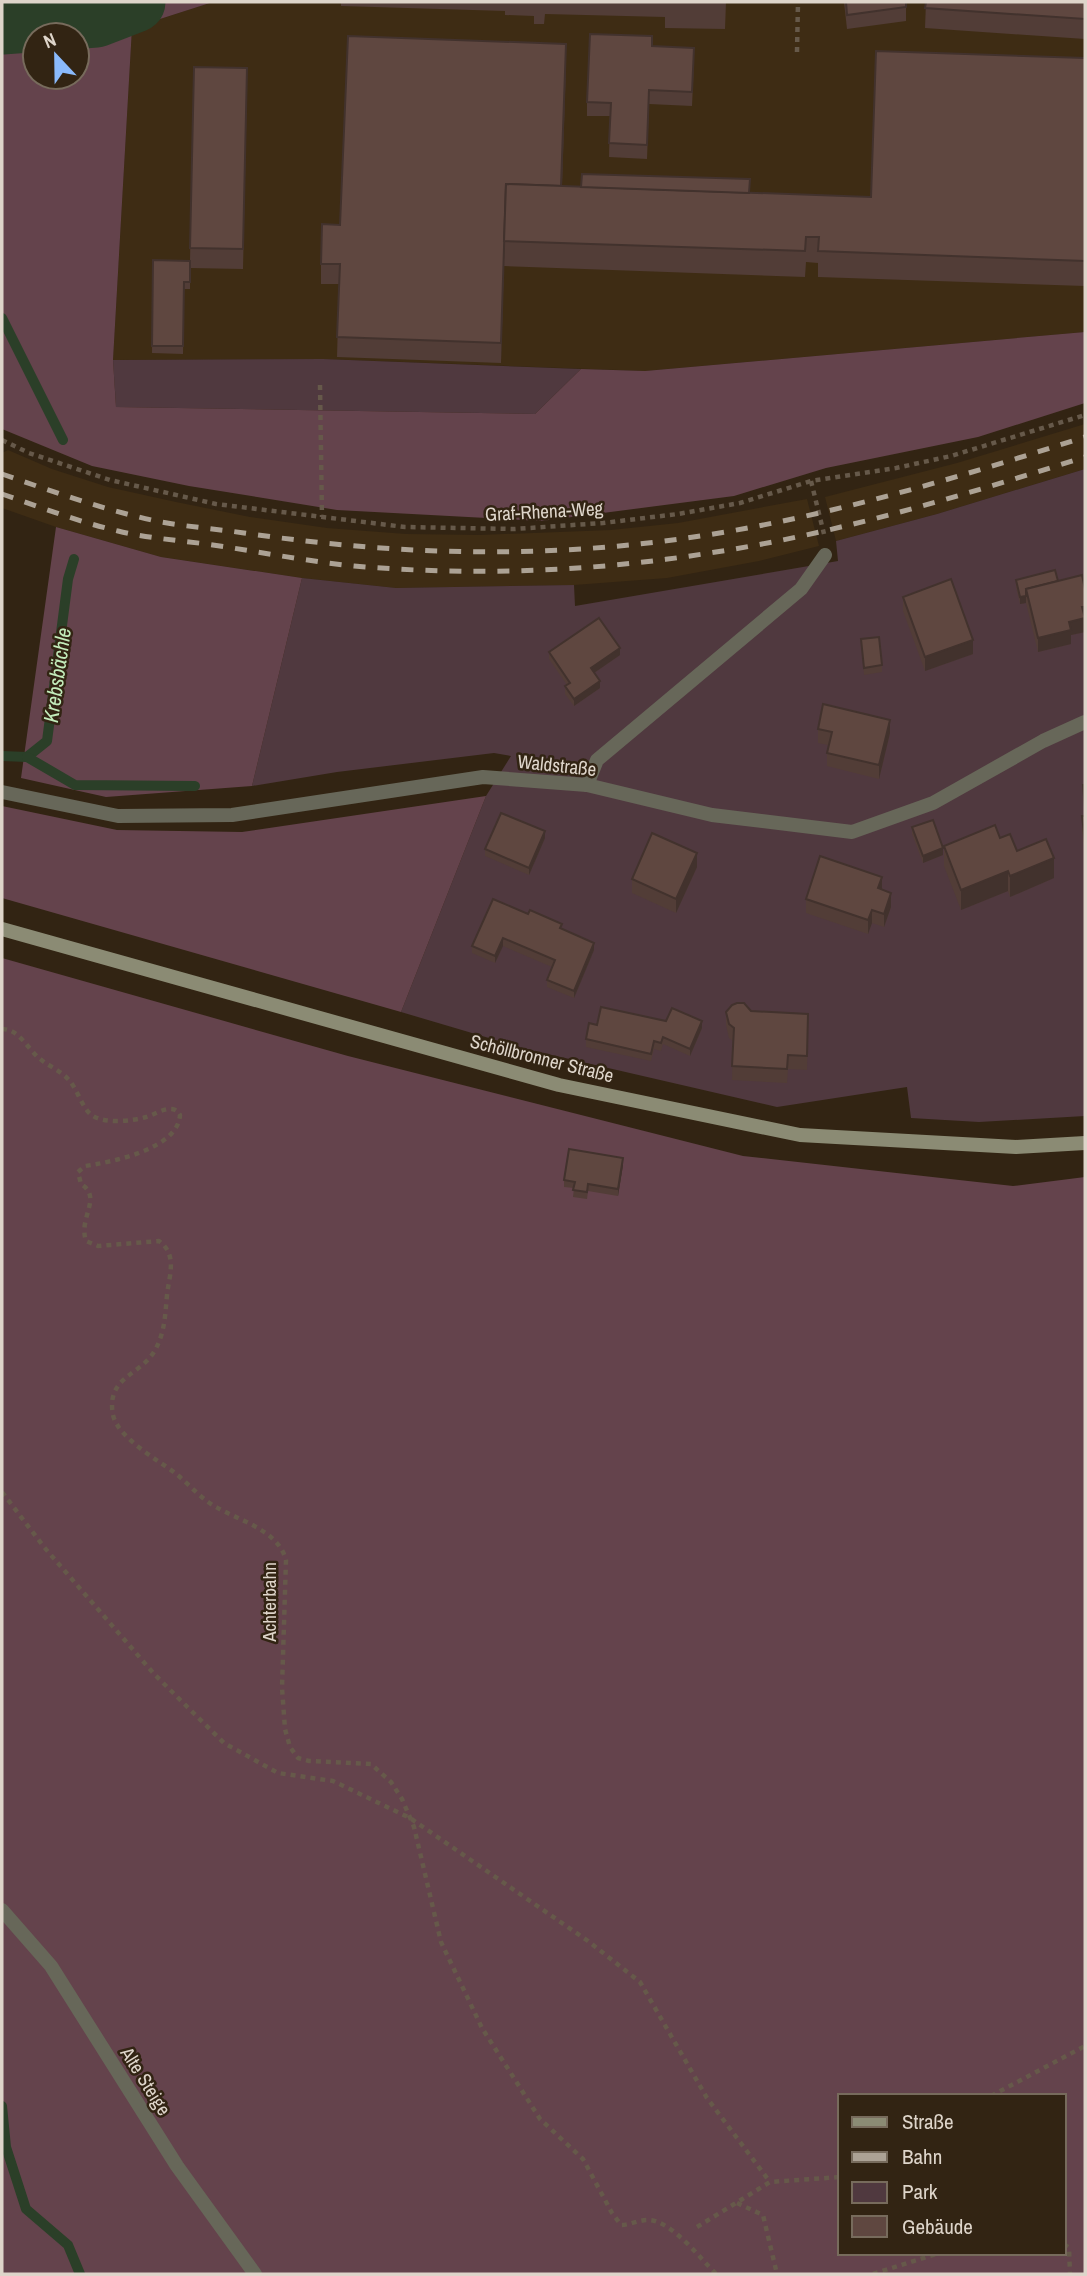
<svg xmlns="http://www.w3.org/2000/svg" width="1087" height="2276" viewBox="0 0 1087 2276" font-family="'Archivo Narrow',sans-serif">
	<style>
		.built { fill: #3e2c14 }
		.green { fill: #50393f }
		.forest { fill: #64434c; fill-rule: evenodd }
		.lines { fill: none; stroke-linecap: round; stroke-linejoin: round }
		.stream { stroke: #2b3f28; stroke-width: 10 }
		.river { stroke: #2b3f28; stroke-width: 61 }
		.path { stroke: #66594a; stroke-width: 4.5; stroke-dasharray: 5 5; stroke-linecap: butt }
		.service { stroke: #676759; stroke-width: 14 }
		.minor { stroke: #676759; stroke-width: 14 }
		.secondary { stroke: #8b8b74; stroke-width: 14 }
		.rail { stroke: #aca295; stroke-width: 5; stroke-dasharray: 12 12; stroke-linecap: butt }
		.wall { fill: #523d37 }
		.shaded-wall { fill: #42322d }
		.building { fill: #5f4740; stroke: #42322d; stroke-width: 2 }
		.labels { text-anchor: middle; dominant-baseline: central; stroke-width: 5; stroke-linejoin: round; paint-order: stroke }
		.street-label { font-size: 19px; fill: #ded5ca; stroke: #322413 }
		.water-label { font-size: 21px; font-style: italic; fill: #c3ecbb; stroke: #322413 }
	</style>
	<rect width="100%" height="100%" fill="#322413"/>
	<g class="built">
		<path d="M213,2H1085V332L645,371L323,359L113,360L132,28Z"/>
		<path d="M1085,424V469L937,514L836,541L825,497L957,463Z"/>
		<path d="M8,450L52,469L108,487L176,502L250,517L327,528L406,534L480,535L611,530L678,523L807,499L819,546L759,561L667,578L574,585L396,588L302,578L161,557L56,527L2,508V453Z"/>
	</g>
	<g class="green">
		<path d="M323,359L581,369L535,414L116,407L113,360Z"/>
		<path d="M1085,469V1116L979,1122L911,1118L907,1087L777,1107L526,1049L401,1012L486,796L511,756L494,753L337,772L252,786L302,578L396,588L574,585L575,606L838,561L836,541L937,514Z"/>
	</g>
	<g class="forest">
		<path d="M2,2H213L132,28L113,360L116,407L535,414L581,369L645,371L1085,332V403L978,437L826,468L734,496L541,521L337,510L189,486L92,466L2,429ZM35,35H77V77H35Z"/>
		<path d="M56,527L161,557L302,578L252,786L106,797L21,778Z"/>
		<path d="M486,796L401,1012L2,898V806L117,830L242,832Z"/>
		<path d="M2,958L348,1056L743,1156L1013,1186L1085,1177V2274H2ZM840,2096H1064V2253H840Z"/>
	</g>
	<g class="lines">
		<g class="stream">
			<path d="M2,318L63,440"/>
			<path d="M2,756L27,757L47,741L68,579L74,559"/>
			<path d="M27,757L75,785L195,786"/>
			<path d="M2,2106L6,2147L26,2209L68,2245L80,2274"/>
		</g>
		<path class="river" d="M2,24L96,17L135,2"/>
		<g class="path">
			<path d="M797,52L798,2"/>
			<path d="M320,385L322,517"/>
			<path d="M2,440L29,453L110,480L216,504L405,527L514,529L603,523L678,514L740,503L811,481L896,468L951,456L1085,415"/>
			<path d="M811,481L824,534"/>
			<path d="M2,1029C19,1029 27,1048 39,1058C48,1066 60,1070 69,1080C78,1090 82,1109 93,1116C106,1124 132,1121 146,1117C154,1115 163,1108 172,1109C177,1110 177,1111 180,1115C178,1149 112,1162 85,1166L78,1172L81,1184C103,1198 78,1217 86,1241L98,1246L159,1241C178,1255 169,1276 167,1295C165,1316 165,1333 154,1352C139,1376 106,1377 113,1415C118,1438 158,1460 175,1473C189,1484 200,1498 216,1507C240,1521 278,1530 286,1560L282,1688L285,1729L290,1747L298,1758L309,1761L371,1764L391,1782L402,1799L414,1827L441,1942L482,2028L540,2119L583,2159L612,2213L621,2225C630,2225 638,2220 648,2220C671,2220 700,2258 716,2274"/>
			<path d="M2,1492L44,1547L155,1675L224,1743L278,1773L333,1781L410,1818L588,1941L640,1982L707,2098L770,2182"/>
			<path d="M991,2096L1085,2046"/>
			<path d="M737,2203L763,2215L777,2274"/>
			<path d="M697,2227L770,2182L840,2177"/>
			<path d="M1064,2244L1069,2248L1070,2274"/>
			<path d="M873,2274L939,2253"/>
		</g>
		<g class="service">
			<path d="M587,785L597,760L801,589L825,555"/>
			<path d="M2,1910L51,1966L177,2166L255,2274"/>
		</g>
		<path class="minor" d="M2,792L118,816L232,815L483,777L587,785L712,815L852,832L933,803L1043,741L1085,722"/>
		<path class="secondary" d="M2,929L559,1085L800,1135L1016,1147L1085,1143"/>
		<g class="rail">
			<path d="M2,474C54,492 107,511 161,522C189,527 217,529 244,533C410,557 565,560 731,531C851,510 969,474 1085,437"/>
			<path d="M2,494C40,507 79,522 118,531C147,538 176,540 206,544C256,551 304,561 354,566C471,576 588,572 703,554C833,535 961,496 1085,457"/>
		</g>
	</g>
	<g class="wall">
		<path d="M341,2H726L725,29L665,28V17L545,14L544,24H534V16L505,15V11L341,6Z"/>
		<path d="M844,2H906V21L847,29Z"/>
		<path d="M926,2H1085V39L925,28Z"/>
		<path d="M652,46L694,62L692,106L649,104L647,159L609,157L610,116H587V102Z"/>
		<path d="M1085,58V286L818,277V263L806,262L805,277L504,266V260L501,363L337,357L339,284H321V264L340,225L566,64L562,186L871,197Z"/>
		<path d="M194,67L247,88L243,269L190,268V289H184L183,354L152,353L153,260L190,261Z"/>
		<path d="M1016,580L1058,581L1085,589V632L1071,635V644L1038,652L1026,603L1020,604L1016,587Z"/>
		<path d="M903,597L973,654L925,671L903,611Z"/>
		<path d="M861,639L882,665V672L864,675Z"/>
		<path d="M549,652L620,655L594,673L600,688L574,706L565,694V686L567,685L549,659Z"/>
		<path d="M818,729L890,733L879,779L827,766V753L828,745L818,743Z"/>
		<path d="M1083,785H1085V856L1082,830V816H1085Z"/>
		<path d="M912,827L943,855L923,863L912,834Z"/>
		<path d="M545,838L529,875L485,856V849Z"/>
		<path d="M1000,838L1054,878L1010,897L1008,891L961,910L944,866V846Z"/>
		<path d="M697,867L676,913L632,893V879Z"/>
		<path d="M882,889L891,907L884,927L872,923L868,934L806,913V899Z"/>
		<path d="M493,899L562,929L594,950L574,998L547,987V980L552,967L503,946L495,963L472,953V946Z"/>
		<path d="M751,1011L808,1028L807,1070L788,1069L787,1083L732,1080L733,1041L729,1038L726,1025V1012Z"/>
		<path d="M597,1025L702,1028L690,1056L663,1044L661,1051L654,1049L651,1061L586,1047V1039Z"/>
		<path d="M623,1165L618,1196L588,1191L587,1199L573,1197L574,1188L564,1187V1180Z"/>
	</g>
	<g class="shaded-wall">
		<path d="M566,44V64L561,211V191Z"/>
		<path d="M506,189L504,260L501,363V343Z"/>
		<path d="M1026,596V603L1020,604V597Z"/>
		<path d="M1082,607H1085V632L1071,635V644L1038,652V638L1069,622Z"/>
		<path d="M973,640V654L925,671V657Z"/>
		<path d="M620,648V655L591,675V668Z"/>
		<path d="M600,681V688L574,706V699Z"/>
		<path d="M890,720V733L879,779V765Z"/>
		<path d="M545,831V838L529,875V868Z"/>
		<path d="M943,848V855L923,863V856Z"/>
		<path d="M697,853V867L676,913V899Z"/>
		<path d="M1054,858V878L1010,897V876Z"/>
		<path d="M1008,871V891L961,910V890Z"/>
		<path d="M882,877V891L878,888Z"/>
		<path d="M891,893V907L884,927V914Z"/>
		<path d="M872,910V923L868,934V920Z"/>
		<path d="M503,938V946L495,963V956Z"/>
		<path d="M594,943V950L574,998V991Z"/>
		<path d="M702,1021V1028L690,1056V1049Z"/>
		<path d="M623,1158V1165L618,1196V1189Z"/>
	</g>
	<g class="building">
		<path d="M846,2H906V7L847,15Z"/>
		<path d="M926,2H1085V19L925,8Z"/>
		<path d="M590,34L652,36V46L694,48L692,92L649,90L647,145L609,143L611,103L587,102Z"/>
		<path d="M348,36L566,44L561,186L506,184L501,343L337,337L340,264H321L322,224L340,225Z"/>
		<path d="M876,51L1085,58V261L818,251L819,237H806L805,251L504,241L506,184L871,197Z"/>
		<path d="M194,67L247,68L243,249L190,248Z"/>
		<path d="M582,174L750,179L749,193L581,187Z"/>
		<path d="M153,260L190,261V282H184L183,346H152Z"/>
		<path d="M1055,570L1058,581L1026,589V596L1020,597L1016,580Z"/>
		<path d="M1082,575L1085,589V607H1082L1085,618L1069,622L1071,630L1038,638L1026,589Z"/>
		<path d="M951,579L973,640L925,657L903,597Z"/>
		<path d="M599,618L620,648L591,668L600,681L574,699L565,686L570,683L549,652Z"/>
		<path d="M879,637L882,665L864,668L861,639Z"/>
		<path d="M823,704L890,720L879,765L827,753L832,732L818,729Z"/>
		<path d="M1083,785H1085V807Z"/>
		<path d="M501,813L545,831L529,868L485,849Z"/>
		<path d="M1082,816H1085V842Z"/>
		<path d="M933,820L943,848L923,856L912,827Z"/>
		<path d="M995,825L1000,838L1010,834L1017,851L1046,839L1054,858L1010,876L1008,871L961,890L944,846Z"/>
		<path d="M652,833L697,853L676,899L632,879Z"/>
		<path d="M820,856L882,877L878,888L891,893L884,914L872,910L868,920L806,899Z"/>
		<path d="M493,899L528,914L530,910L562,924L560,928L594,943L574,991L547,980L555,960L503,938L495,956L472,946Z"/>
		<path d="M737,1003H744L751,1011L808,1014L807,1056L788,1055L787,1069L732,1066L734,1028L729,1024L726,1012L732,1005Z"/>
		<path d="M601,1007L666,1021L672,1008L702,1021L690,1049L663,1037L661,1043L654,1041L651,1054L586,1039L589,1023L597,1025Z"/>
		<path d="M569,1149L623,1158L618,1189L588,1184L587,1192L573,1190L575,1182L564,1180Z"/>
	</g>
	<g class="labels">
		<g class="street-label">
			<text transform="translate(544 511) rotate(-3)">Graf-Rhena-Weg</text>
			<text transform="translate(557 765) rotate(6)">Waldstraße</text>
			<text transform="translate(542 1058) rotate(14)">Schöllbronner Straße</text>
			<text transform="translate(269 1602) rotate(-90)">Achterbahn</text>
			<text transform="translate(146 2081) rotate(58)">Alte Steige</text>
		</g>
		<g class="water-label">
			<text transform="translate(57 675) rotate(-82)">Krebsbächle</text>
		</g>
	</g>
	<rect width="1087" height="2276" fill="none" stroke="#ded5ca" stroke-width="7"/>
	<rect x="838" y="2094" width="228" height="161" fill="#322413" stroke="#776b5c" stroke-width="2"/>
	<rect x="852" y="2117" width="35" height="10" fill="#8b8b74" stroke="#776b5c" stroke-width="2"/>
	<text x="902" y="2129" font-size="21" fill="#ded5ca">Straße</text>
	<rect x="852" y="2152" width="35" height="10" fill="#aca295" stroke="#776b5c" stroke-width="2"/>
	<text x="902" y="2164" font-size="21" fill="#ded5ca">Bahn</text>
	<rect x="852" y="2182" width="35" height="21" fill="#50393f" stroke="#776b5c" stroke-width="2"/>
	<text x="902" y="2199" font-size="21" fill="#ded5ca">Park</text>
	<rect x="852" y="2216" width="35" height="21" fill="#5f4740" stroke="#776b5c" stroke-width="2"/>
	<text x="902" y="2234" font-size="21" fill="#ded5ca">Gebäude</text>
	<g transform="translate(56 56) rotate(338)"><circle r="33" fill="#322413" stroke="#776b5c" stroke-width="2"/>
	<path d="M0-5L12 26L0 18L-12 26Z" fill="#8abafc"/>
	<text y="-10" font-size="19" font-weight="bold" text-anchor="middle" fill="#ded5ca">N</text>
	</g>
</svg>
